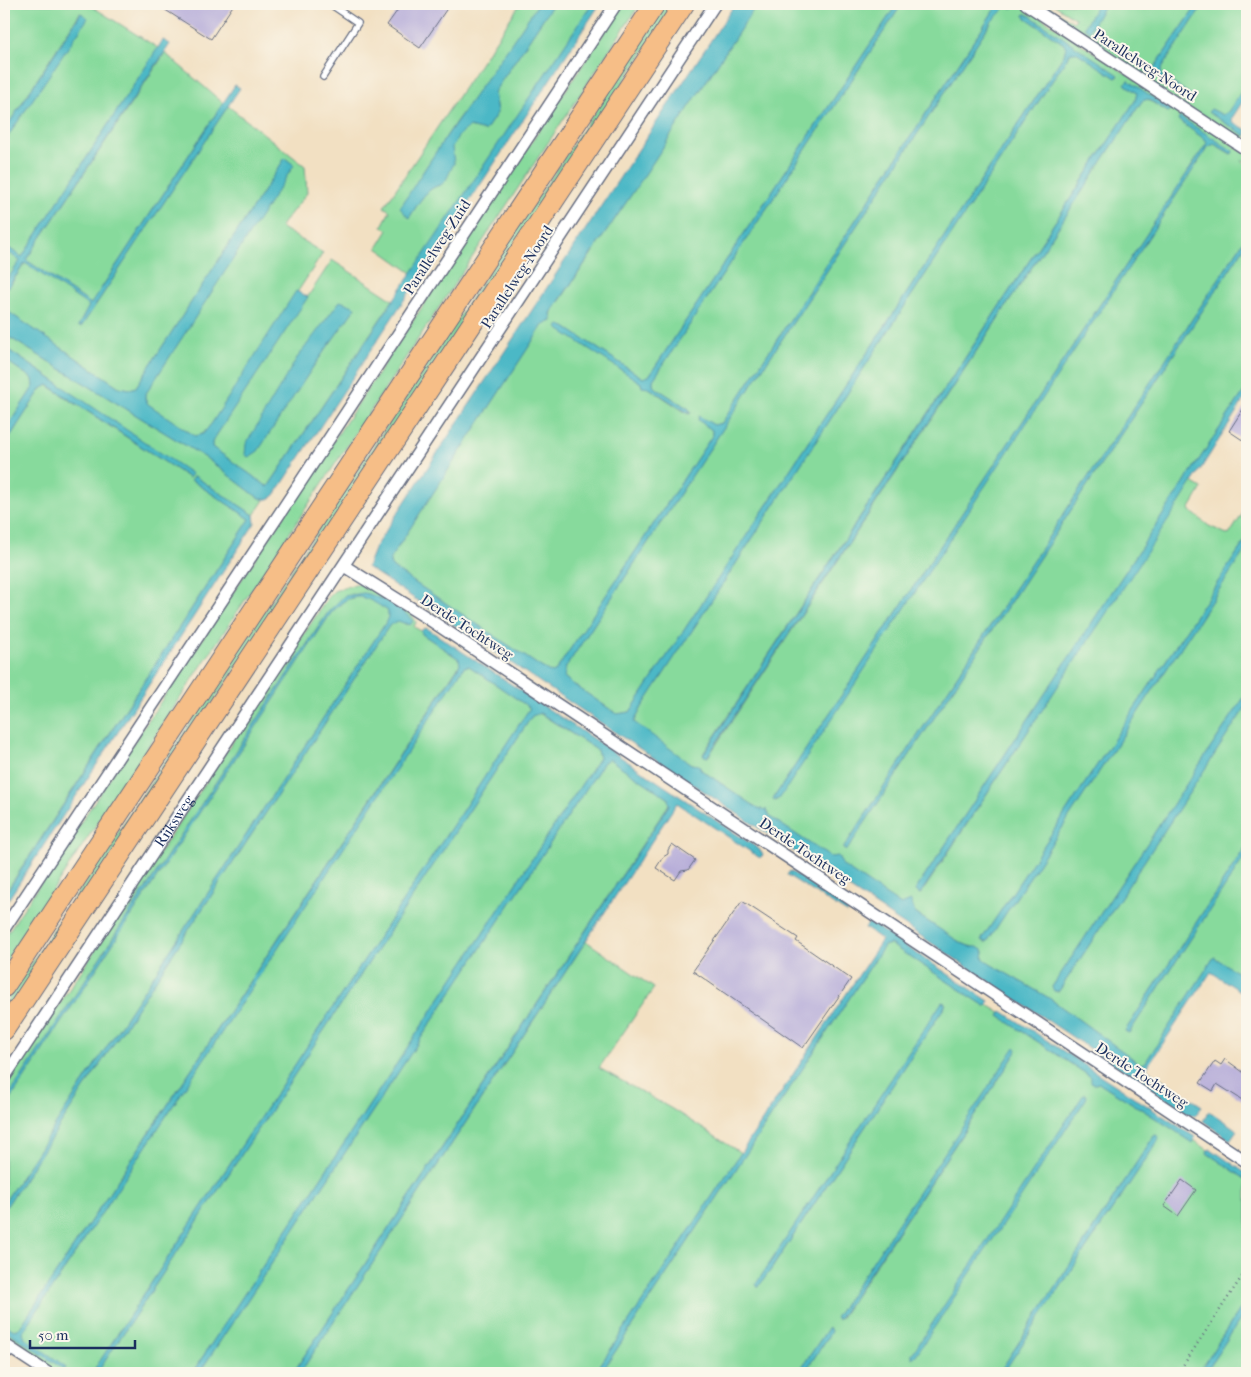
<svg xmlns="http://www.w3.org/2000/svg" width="1251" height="1377" viewBox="0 0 1251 1377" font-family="'IM FELL French Canon',serif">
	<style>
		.green { fill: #87da9c; stroke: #51847d; fill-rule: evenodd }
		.water { fill: #4bb8c6; stroke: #337492 }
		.building { fill: #b7aed9 }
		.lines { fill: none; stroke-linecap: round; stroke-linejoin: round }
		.service-casing { stroke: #666d81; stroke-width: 8 }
		.minor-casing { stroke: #666d81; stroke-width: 14 }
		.motorway-casing { stroke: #666d81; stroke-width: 22 }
		.path { stroke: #666d81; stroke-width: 2.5; stroke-dasharray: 1 4; stroke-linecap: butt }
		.service { stroke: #fff; stroke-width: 5.5 }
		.minor { stroke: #fff; stroke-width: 11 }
		.motorway { stroke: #f6be87; stroke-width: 20 }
		.labels { text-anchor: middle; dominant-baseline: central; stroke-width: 4; stroke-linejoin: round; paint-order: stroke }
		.street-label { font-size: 15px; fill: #1b2f5e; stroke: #fbf7ec }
	</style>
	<rect width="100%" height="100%" fill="#fbf7ec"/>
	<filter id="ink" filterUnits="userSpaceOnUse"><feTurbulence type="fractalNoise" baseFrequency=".02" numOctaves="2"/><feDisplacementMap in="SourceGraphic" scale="10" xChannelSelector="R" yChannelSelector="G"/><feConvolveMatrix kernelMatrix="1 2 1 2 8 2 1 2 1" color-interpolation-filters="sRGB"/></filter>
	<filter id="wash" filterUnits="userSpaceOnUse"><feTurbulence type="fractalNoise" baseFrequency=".0096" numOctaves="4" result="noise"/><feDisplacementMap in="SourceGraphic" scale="20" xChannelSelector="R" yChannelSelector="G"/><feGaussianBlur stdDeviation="1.12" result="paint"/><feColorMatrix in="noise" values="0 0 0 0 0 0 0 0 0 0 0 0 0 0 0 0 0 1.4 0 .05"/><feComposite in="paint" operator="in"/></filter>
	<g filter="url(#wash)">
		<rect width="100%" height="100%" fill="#f2e0c2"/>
		<g class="green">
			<path d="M4,4H88L158,48L22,257L4,245V142L87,18L80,13L4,131Z"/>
			<path d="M520,4H538L483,85L455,123L415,184L409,218C417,206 426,187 441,185L454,163L451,147L459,135L469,127L485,131L497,113L494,92L553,4H592L412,273L377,248L388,230L382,226L390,211L384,207Z"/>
			<path d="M623,4H640L4,964V938Z"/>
			<path d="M666,4H675L4,1018V1005Z"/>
			<path d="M757,4H897L649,376L643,378L565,327L641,383L642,387L649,388L688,414L691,413L689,409L653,386V380L902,4H998L722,423L714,425L700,417L698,420L712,430V436L555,672L552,673L541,667L393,568L390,564V559L543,325L552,321L551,314L642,179Z"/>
			<path d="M1011,4H1021L1247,154V162L1244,160L1241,161L1247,165V236L843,849L847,850L1247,243V387L915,891L921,894L1192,482L1202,488L1189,510L1209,526L1229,535L1247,507V538L982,939L984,942H987L1247,547V693L1052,987L1056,992L1059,991L1247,705V845L1125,1031L1129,1033L1247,853V979L1214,957L1145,1064H1140L1049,998L990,964L983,958L984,951C977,947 969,947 962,943C946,935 931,923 915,913L912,906V902L901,905L843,866L840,863L839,857H830L770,817L767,810L759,809L701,770L699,765L691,764L634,723L642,707L1071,52L1076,51L1116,78L1119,76L1030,16L1026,14L1024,15L1025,17L1064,44L1066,47L1064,55L630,712L617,714L570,682L564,677L566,667L991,22L1003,8L1014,6ZM1125,84L1168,112L1147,99L1142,101L708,757L703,754L1135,101L1137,93ZM1178,120L1231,154L1214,144L1208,147L776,801L773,799L1207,143L1206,140Z"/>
			<path d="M1031,4H1046L1073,22L1076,19L1053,4H1098L1085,27L1098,14L1105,4H1198L1154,68C1134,64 1122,43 1101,41L1194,100L1193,96L1162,76L1161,71L1163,66L1204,4H1247V83L1228,112L1223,115L1211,109L1208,112L1246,136L1243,140L1238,141Z"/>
			<path d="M165,53L223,103L91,304L26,260Z"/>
			<path d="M228,106L305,166L307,193L280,227L323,253L212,423L203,434L195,436L147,404L145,399V395L293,165L285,158L136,387L130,389L119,387L4,309V249L21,261L5,284L9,287L25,263L90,306L79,325L81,327Z"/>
			<path d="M332,260L393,300L268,487L212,447V442ZM356,307L313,367L258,450L249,457L281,388L297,358Z"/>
			<path d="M4,334L206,458L256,496L264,500L254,515L194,476L191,480L250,519L6,892L4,891V446L41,389L47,385L189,478L46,375L4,347Z"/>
			<path d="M4,359L33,379L34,386L4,432Z"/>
			<path d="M355,584H362C377,592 410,605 416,622L414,627L421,631L422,634L459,659L460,664L21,1326L18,1329L14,1330L4,1324V1210L389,626L398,620L407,625L396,608L381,599L352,594L329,611L4,1103V1088L329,596L334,591Z"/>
			<path d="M360,596L372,600L388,611V617L385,624L4,1203V1109L331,613L345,600Z"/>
			<path d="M469,666L530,708L92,1373H77L73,1372L72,1373H56L4,1338V1329L62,1368L66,1367L24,1338L23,1332L454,681L464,667Z"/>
			<path d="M539,713L597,750L599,758L192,1373H97L532,716Z"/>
			<path d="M609,758L668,798L669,804L293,1373H199L604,762Z"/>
			<path d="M586,941L654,988L599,1068L672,1109L741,1153L595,1373H300Z"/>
			<path d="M890,944L985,1006L988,1005L1001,1013L999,1016L1091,1077L1095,1084L1100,1083C1131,1103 1162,1122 1193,1142L1194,1140L1208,1150L1207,1153L1247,1180V1299L1198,1373H1003L1158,1141L1156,1135L1154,1136L999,1373H804L828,1337L829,1327L798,1373H601L884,946ZM945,1003V1006L770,1271ZM1016,1053L840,1319H837Z"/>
			<path d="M1247,1309V1373H1205Z"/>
		</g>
		<g class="water">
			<path d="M538,4H553L494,92L497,113L485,131L469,127L459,135L452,147L454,163L446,180L441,185C426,187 417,206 409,218L400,208C443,138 492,72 538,4Z"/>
			<path d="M592,4H600L275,495C268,501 264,500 256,496L206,458L4,334V309L119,387L130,389L136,387L285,158L294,165L145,395V399L148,404L195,436L203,434L212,423L296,291L308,297L212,442V447L268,487Z"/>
			<path d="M735,4H757L642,179L551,313L552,321L543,325L390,559V564L393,568L541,667L552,673L555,672L712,436V430L698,420L699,416L714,425L722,423L998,4H1011L1014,6L1013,8L1006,7L991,22L566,667L564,677L570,682L617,714L630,712L1064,55L1066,47L1064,44L1025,17L1024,15L1026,14L1030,16L1119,75L1116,78L1076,52H1071L642,707L634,722L691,764L699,765L701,770L759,809L767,810L770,817L830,857L838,856L843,866L901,905L911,901L915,913L961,943L971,947H977L984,951L983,958L990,964L1049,998L1140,1064L1145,1063L1214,957L1247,979V988L1242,992L1211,972L1147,1067L1148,1070L1202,1106L1195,1116L1188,1114L367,567L375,547Z"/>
			<path d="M897,4H902L653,380V386L689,409L690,414L649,388L642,387L641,383L557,328L560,325L565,327L643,378L649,376Z"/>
			<path d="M1098,4H1105L1089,31L1084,27Z"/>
			<path d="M1198,4H1204L1163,66L1161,71L1162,77L1193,96L1195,100L1101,41L1104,38L1147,66L1154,68Z"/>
			<path d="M81,13L88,18L4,142V131Z"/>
			<path d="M163,40L170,44L26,260L91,304L235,85L240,88L81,327L78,326L89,306L25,263L8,287L4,284L20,261L4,249V245L22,257Z"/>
			<path d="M1128,80L1171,110L1170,111L1168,112L1148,99L1142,101L707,757L703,755L1135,101L1137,93L1125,84Z"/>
			<path d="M1247,83V95L1232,118L1233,122L1247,130L1246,136L1208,112L1211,109L1223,115L1228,112Z"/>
			<path d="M1180,117L1233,151L1232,154L1214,144L1208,147L780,798L774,801L773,799L1207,143L1206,140L1178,120Z"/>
			<path d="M1247,236V243L847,850H844L843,849Z"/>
			<path d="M340,301L356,307L313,367L258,451L249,457L245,455L246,444L297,358Z"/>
			<path d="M4,347L192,474L189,478L48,385L41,389L4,446V432L34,386L33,379L4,359Z"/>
			<path d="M1247,387V395L1175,510L920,894L915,891Z"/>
			<path d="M194,476L251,513L254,515L255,523L4,906V896L250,519L191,480Z"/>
			<path d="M1247,538V547L987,942L983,941L982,939Z"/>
			<path d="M364,593C380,597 402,607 413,621L410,625L398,621L389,626L4,1210V1203L385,624L388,617V611C364,595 352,589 331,613L4,1109V1103L329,611L344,596Z"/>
			<path d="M424,628L428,629L759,849L763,855L760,858L677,803L300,1373H293L669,805L668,798L609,759L604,762L199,1373H192L599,758L597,750L540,713L532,716L97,1373H92L530,708L469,666L464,667L23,1332L25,1338L66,1367L65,1369L62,1368L4,1329V1324L14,1330L18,1329L21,1326L458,668L460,664L459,659L422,634L421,631Z"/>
			<path d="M1247,693V705L1059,991H1054L1052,987Z"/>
			<path d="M1247,845V853L1129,1033L1125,1031Z"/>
			<path d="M790,871L828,894L849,910L847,913L787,875Z"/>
			<path d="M869,922L989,1001L988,1005L985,1006L890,944L884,946L601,1373H595L882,940L865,928Z"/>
			<path d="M942,1002L945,1003V1006L770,1271L759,1286H757L756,1284Z"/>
			<path d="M1002,1011L1195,1137L1193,1143C1163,1122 1131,1103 1100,1083L1094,1084L1091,1083V1077L999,1016Z"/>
			<path d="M1015,1047L1017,1049L1016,1053L839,1319H837L835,1318Z"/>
			<path d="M1084,1094L1087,1096L1086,1099L916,1355L912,1358V1354Z"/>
			<path d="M1209,1111L1237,1130L1230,1140L1203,1121Z"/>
			<path d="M1156,1135L1159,1137L1158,1141L1003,1373H999L1154,1136Z"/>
			<path d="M1211,1149L1247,1174V1180L1207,1153L1208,1150Z"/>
			<path d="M1247,1299V1309L1205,1373H1198Z"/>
			<path d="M829,1327L831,1331L828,1337L804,1373H798Z"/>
		</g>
		<g id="blocks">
			<g class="building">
				<path d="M156,4H234L211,39Z"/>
				<path d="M402,4H450L420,48L387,25Z"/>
				<path d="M1247,403V443L1229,431Z"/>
				<path d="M672,844L695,860L688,870L681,871L675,880L656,868L663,857L668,854V850Z"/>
				<path d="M742,901L798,938L796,941L851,979L803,1048L693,971Z"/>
				<path d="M1225,1059L1247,1075V1103L1217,1084L1213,1091L1200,1083L1215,1061L1221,1065Z"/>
				<path d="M1182,1180L1196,1190L1178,1216L1164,1206Z"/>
			</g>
		</g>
	</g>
	<g filter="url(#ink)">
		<use href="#blocks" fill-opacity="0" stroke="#666d81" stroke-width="1"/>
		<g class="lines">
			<defs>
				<path id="service" d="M323,77L358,23L330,4"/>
				<g id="minor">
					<path d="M1026,4L1247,150"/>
					<path d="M344,566L424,616L1247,1162"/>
					<path d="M4,929L284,507L616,4"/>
					<path id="s1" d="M4,1078L715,4"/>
					<path d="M4,1344L48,1373"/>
				</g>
				<g id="motorway">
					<path d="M4,987L655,4"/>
					<path d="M4,1030L684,4"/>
				</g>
			</defs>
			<use href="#service" class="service-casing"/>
			<use href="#minor" class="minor-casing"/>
			<use href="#motorway" class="motorway-casing"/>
			<path class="path" d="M1178,1373L1247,1269"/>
			<use href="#service" class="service"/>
			<use href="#minor" class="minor"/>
			<use href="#motorway" class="motorway"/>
		</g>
	</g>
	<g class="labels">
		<g class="street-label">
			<text transform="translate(1145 65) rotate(33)">Parallelweg-Noord</text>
			<text transform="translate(437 247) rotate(-57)">Parallelweg-Zuid</text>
			<text transform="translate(517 277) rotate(-57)">Parallelweg-Noord</text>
			<text transform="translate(467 627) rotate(33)">Derde Tochtweg</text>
			<text stroke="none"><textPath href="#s1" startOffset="308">Rijksweg</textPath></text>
			<text transform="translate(805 851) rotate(34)">Derde Tochtweg</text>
			<text transform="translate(1142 1075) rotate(33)">Derde Tochtweg</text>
		</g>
	</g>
	<rect width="1251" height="1377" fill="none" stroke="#fbf7ec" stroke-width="20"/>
	<path d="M30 1340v8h105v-8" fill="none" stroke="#1b2f5e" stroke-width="2.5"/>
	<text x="38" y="1340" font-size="15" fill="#1b2f5e" stroke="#fbf7ec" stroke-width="4" paint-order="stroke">50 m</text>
</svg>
